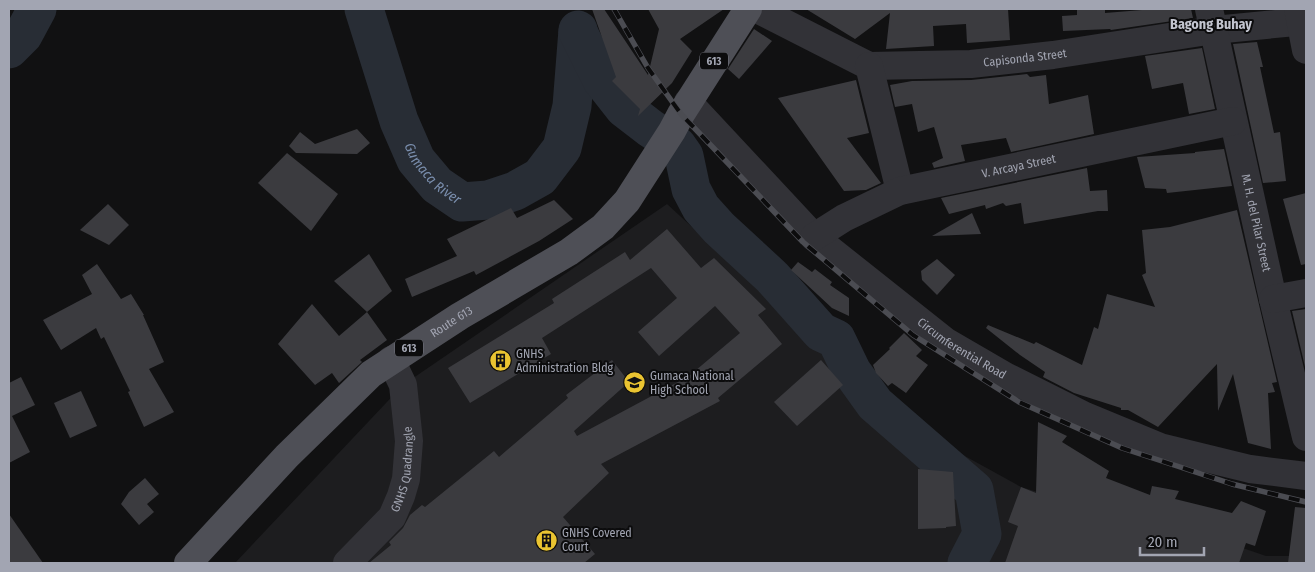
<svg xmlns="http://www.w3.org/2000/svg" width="1315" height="572" viewBox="0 0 1315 572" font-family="'Fira Sans Condensed',sans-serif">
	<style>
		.built { fill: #1d1d1f }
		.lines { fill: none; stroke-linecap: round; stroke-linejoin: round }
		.river { stroke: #282d35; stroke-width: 39 }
		.building { fill: #3b3b3f }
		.minor { stroke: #323237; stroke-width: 28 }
		.major { stroke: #4e4f56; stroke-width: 28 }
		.rail-casing { stroke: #4b4c52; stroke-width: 5.5 }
		.rail { stroke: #0c0c0d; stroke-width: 4; stroke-dasharray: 11; stroke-linecap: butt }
		.labels { text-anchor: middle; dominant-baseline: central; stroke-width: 4; stroke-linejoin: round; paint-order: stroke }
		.shield { fill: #0c0c0d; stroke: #757780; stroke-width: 1 }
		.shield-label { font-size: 11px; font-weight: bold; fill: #a2a5b2 }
		.street-label { font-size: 12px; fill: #a2a5b2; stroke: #0c0c0d }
		.poi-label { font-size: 12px; fill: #a2a5b2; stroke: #0c0c0d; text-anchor: start }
		.neighbourhood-label { font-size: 14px; font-weight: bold; fill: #c3c5cf; stroke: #0c0c0d }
		.water-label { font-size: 14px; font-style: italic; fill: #7a8ead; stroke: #0c0c0d }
	</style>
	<rect width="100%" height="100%" fill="#111112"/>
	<path class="built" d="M667,204L905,423L1021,487L1081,505L1109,502L1266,556H1306V563H235L403,385Z"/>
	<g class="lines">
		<g class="river">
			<path id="s1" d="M364,9L399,121L416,160L437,185L462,202L488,200L515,191L540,177L562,148L572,106L578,30"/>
			<path d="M578,32L602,80L624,108L650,128L677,146L684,156L691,189L701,208L719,228L772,277L821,332L836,339L852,372L875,404L974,490L982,534L967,563"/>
			<path d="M9,49L23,35L37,9"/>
		</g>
	</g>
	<g class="building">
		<path d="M592,9H604L648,75L659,29L648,9H724L680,39L692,51L672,83L638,116L640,109L612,81L616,77Z"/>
		<path d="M806,9H1008L1010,40L967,43L966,24L933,26L934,46L886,49L890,13L855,39Z"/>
		<path d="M1077,9H1105V13L1154,9H1191L1193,18L1111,30L1110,29L1063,31L1062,16L1077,15Z"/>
		<path d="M754,29L772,41L739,79L728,69Z"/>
		<path d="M1257,42L1263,67H1260L1274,133L1280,132L1286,181L1263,183L1233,44Z"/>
		<path d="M1202,48L1215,109L1189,114L1183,83L1152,89L1145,56Z"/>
		<path d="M1027,74L1030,77L1046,75L1049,104L1088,95L1094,134L1011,152L1006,138L961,145L965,161L934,168L932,163L943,158L934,127L918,132L912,104L895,107L890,85L912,81L971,80Z"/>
		<path d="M856,80L869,133L847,138L881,183L866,190L844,191L778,98Z"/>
		<path d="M357,129L370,143L357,154L296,153L289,146L300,132L315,144Z"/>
		<path d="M1224,149L1232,186L1167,193L1166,189L1145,188L1137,157L1195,153V152Z"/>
		<path d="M287,153L338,194L311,231L258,183Z"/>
		<path d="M1087,168L1090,191L1107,190L1108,211H1098L1024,224L1021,203L1006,206L1003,203L986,209L985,205L949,214L941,198Z"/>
		<path d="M1306,193V264L1301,265L1283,199Z"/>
		<path d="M554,200L573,219L539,241L476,275L474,271L412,297L405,279L457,256L447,239L511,208L517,218Z"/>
		<path d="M108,204L129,225L109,245L80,230Z"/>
		<path d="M1237,210L1277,382L1272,383L1275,392L1268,393L1271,449L1248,443L1233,374L1218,411L1217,364L1158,427L1128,410H1121V408L1074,393L1043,377L1045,372L1020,355L986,328L988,325L1034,344L1036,342L1082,365L1094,327L1098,329L1107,294L1155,307L1142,275L1146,273L1142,230L1170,227Z"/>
		<path d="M972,213L981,234L932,236Z"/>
		<path d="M667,229L701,268L714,258L766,309L758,315L782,344L718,398L720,401L601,464L609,473L563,517L595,554L584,563H369L391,545L389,542L403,528L410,515L422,505L425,507L494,451L499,457L568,398L566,395L612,360L629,382L574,431L577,436L689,376L740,333L715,306L659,356L638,332L677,298L651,268L542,338L551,354L470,403L448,368L554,303L552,299L625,252L630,260Z"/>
		<path d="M369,254L392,291L367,312L334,281Z"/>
		<path d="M937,259L955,275L937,295L922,280L921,271Z"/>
		<path d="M798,262L812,272L815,269L832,282L830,285L849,298V316L832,308L791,270Z"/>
		<path d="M97,264L121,299L131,294L144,315H143L164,362L149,369L174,412L144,427L128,392L130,391L104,337L101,339L96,328L61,350L43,320L92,294L82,275Z"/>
		<path d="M312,304L339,336L367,312L387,340L360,360L362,362L339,383L332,373L315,385L278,344Z"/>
		<path d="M1306,309V371L1292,311Z"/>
		<path d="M904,333L922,350L916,356L928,365L906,393L892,383L888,386L876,373L873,365L890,349L889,348Z"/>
		<path d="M821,360L843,385L797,426L774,402Z"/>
		<path d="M21,377L35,405L12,416L30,452L9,463V383Z"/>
		<path d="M81,391L97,426L70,438L54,403Z"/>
		<path d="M1038,422L1067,436L1062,442L1109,471L1106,478L1150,495L1152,486L1179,491L1175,499L1232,513L1241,501L1266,511L1255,546L1246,543L1239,563H1005L1018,526L1008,522L1021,487L1036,493Z"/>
		<path d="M918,469L953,472L956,526L946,527V528L918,529Z"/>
		<path d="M145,478L159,494L147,504L154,512L139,525L121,504L129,492Z"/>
		<path d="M1295,507L1306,508V563H1288Z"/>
		<path d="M9,514L43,563H9Z"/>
	</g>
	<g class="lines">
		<g class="minor">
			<path id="s2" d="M757,9L869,66L971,64L1053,55L1214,30L1306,21"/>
			<path id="s3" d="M1209,9L1273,299L1306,437"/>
			<path d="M1298,9L1306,50"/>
			<path d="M869,66L900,191"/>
			<path id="s4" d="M688,102L814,237L945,341L1007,377L1085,416L1160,447L1250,469L1306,476"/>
			<path id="s5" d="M814,237L844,218L900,191L1233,121"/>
			<path d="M1273,299L1306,293"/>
			<path id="s6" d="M347,563L392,517L401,496L406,479L409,441L403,385L391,360"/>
		</g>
		<path class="major" id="s7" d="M188,563L287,456L371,374L460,316L569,252L603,227L627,201L672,131L681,114L748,9"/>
		<defs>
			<path id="rail" d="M614,9L648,68L681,114L803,242L913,335L1019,402L1122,448L1232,484L1306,502"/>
		</defs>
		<use href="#rail" class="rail-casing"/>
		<use href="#rail" class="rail"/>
	</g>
	<defs>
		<symbol id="building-disc" viewBox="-11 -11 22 22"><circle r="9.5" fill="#eac431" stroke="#0c0c0d"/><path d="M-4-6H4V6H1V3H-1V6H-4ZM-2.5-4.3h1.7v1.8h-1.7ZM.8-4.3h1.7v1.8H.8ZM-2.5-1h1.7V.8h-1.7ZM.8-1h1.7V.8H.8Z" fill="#111"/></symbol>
		<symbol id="school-disc" viewBox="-11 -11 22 22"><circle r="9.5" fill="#eac431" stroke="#0c0c0d"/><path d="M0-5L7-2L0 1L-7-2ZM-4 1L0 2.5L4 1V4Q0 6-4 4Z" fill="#111"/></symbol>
	</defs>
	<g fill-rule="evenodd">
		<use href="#building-disc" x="488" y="348" width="25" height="25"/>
		<use href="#school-disc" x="622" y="370" width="25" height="25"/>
		<use href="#building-disc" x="534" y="528" width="25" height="25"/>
	</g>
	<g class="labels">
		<g class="shield">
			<rect x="700" y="52.5" width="28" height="17" rx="4"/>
			<rect x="395" y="339.5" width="28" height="17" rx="4"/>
		</g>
		<g class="shield-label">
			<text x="714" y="61">613</text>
			<text x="409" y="348">613</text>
		</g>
		<g class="street-label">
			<text stroke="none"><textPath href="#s2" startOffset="282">Capisonda Street</textPath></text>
			<text stroke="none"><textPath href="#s5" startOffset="219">V. Arcaya Street</textPath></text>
			<text stroke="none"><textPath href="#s3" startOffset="219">M. H. del Pilar Street</textPath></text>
			<text stroke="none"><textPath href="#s7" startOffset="359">Route 613</textPath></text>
			<text stroke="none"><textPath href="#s4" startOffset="370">Circumferential Road</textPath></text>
			<text stroke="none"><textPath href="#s6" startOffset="114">GNHS Quadrangle</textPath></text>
		</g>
		<g class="poi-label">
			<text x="516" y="354">GNHS<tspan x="516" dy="14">Administration Bldg</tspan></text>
			<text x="650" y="376">Gumaca National<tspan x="650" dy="14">High School</tspan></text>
			<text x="562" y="533">GNHS Covered<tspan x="562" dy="14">Court</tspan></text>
		</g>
		<g class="neighbourhood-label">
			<text x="1211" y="24">Bagong Buhay</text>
		</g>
		<g class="water-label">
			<text stroke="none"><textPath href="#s1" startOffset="181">Gumaca River</textPath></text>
		</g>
	</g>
	<rect width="1315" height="572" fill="none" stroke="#a2a5b2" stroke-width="20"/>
	<path d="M1140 547v8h64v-8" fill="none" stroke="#a2a5b2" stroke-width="2.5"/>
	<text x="1148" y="547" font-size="15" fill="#a2a5b2" stroke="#0c0c0d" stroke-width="4" paint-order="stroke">20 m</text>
</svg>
